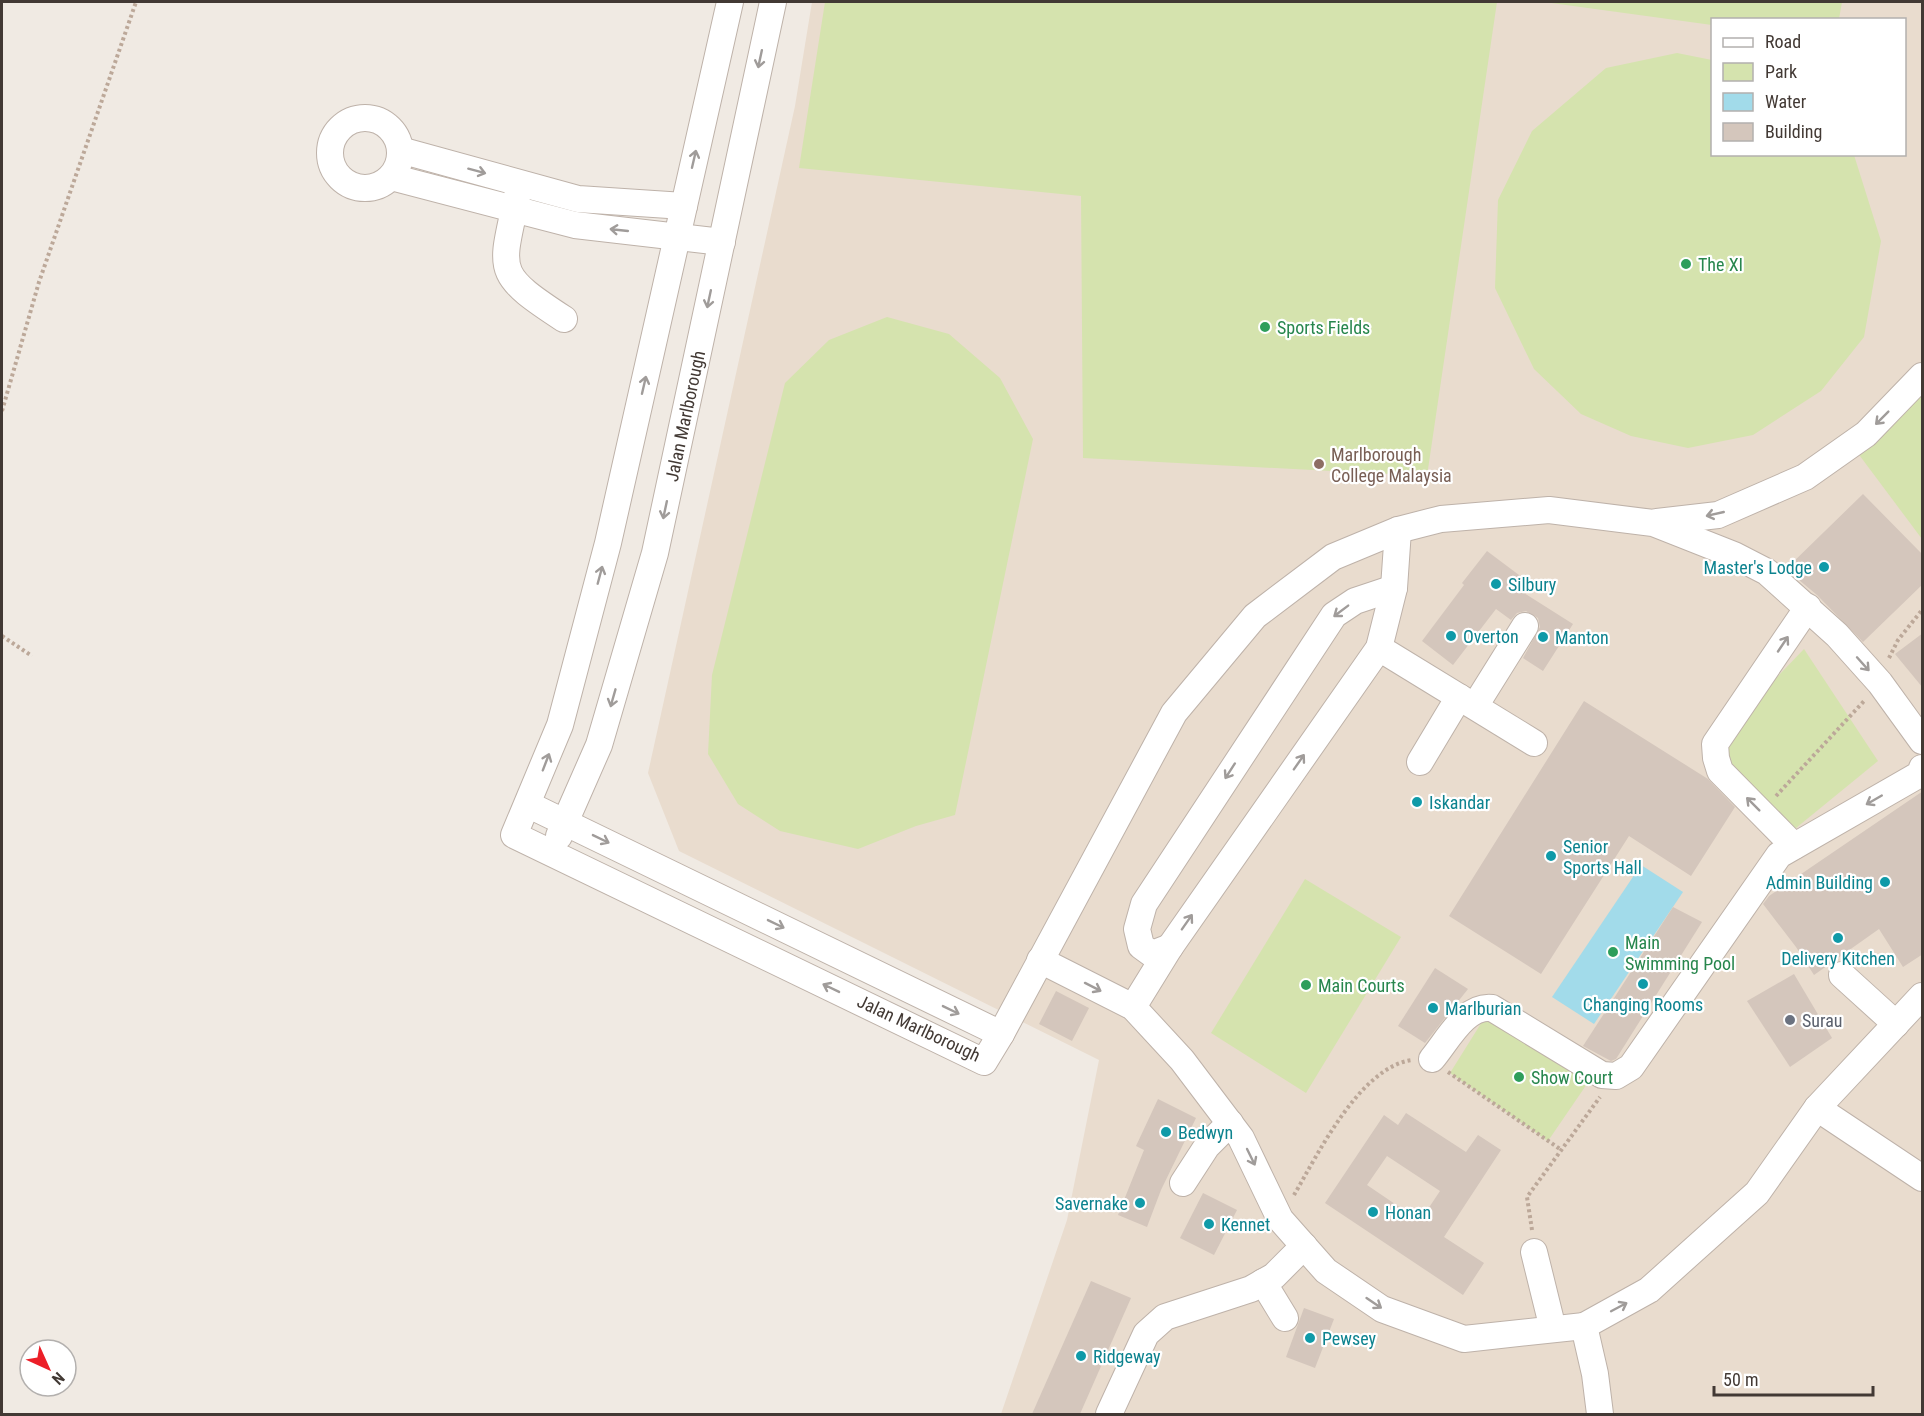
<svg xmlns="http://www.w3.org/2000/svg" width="1924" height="1416" viewBox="0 0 1924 1416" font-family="'Roboto Condensed',sans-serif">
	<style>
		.education { fill: #e9dcce; fill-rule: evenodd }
		.green { fill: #d5e3ae }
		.water { fill: #a2dbea }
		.building { fill: #d4c6bc; fill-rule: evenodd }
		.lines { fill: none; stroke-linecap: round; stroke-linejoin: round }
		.minor-casing { stroke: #beb2a9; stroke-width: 28 }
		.path { stroke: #bca899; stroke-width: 4; stroke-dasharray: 3 3; stroke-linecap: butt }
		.minor { stroke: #fff; stroke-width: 26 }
		.oneway { stroke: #a09c9a }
		.leisure-dot { fill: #2e9e5b; stroke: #fff; stroke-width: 2 }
		.education-dot { fill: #8d6e63; stroke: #fff; stroke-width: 2 }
		.culture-dot { fill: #0f9aa8; stroke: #fff; stroke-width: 2 }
		.worship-dot { fill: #6b7280; stroke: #fff; stroke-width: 2 }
		.labels { text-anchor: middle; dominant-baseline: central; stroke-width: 4.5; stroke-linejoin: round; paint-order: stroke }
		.leisure-label { font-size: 18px; fill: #27864d; stroke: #fff; text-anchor: start }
		.street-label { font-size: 18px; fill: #423934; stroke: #fff }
		.education-label { font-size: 18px; fill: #785e54; stroke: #fff; text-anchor: start }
		.culture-label { font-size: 18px; fill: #0d838f; stroke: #fff; text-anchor: start }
		.worship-label { font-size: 18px; fill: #5b616d; stroke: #fff; text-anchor: start }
	</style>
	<rect width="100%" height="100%" fill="#f0eae3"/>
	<path class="education" d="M812,2H1922V1414H1001L1067,1220L1099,1060L679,851L648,773L795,106ZM1712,20H1904V154H1712Z"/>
	<g class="green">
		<path d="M825,2H1497L1427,476L1083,458L1081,196L799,168Z"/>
		<path d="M1544,2H1842L1839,19L1712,20V25Z"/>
		<path d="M1677,53L1712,60V154L1854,155L1881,241L1864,337L1821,391L1753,435L1688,448L1631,436L1581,414L1534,369L1495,288L1498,200L1532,131L1606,68Z"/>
		<path d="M887,317L949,334L1000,378L1033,439L955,815L916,826L858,849L780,831L738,804L708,754L712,675L785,383L829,340Z"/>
		<path d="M1922,386V539L1857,452Z"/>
		<path d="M1804,649L1878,761L1785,837L1708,749Z"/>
		<path d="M1305,879L1401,937L1306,1093L1211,1033Z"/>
		<path d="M1485,1017L1589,1081L1548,1141L1450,1073Z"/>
	</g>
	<path class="water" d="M1641,865L1683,892L1594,1024L1552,997Z"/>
	<g class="building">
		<path d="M1863,494L1923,555V584L1863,642L1817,595L1786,569Z"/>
		<path d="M1487,551L1531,584L1524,593L1573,624L1543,671L1523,658L1540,627L1538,618L1526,611L1517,613L1511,620L1496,609L1453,665L1422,641L1464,585L1462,583Z"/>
		<path d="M1923,633V688L1895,654Z"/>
		<path d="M1584,701L1708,779L1735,807L1691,876L1629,836L1541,974L1449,916Z"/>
		<path d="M1923,791V954L1903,967L1879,929L1814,975L1796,947L1763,904L1769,896Z"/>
		<path d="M1673,907L1702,922L1616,1059L1611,1061L1583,1046Z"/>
		<path d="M1435,968L1468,989L1425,1043L1398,1026Z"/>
		<path d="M1794,974L1832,1038L1790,1067L1747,1001Z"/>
		<path d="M1056,991L1089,1008L1072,1041L1039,1024Z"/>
		<path d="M1158,1099L1196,1118L1161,1190L1147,1227L1118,1215L1144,1150L1136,1146Z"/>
		<path d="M1406,1113L1466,1152L1478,1135L1501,1150L1444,1237L1484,1263L1463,1295L1325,1203L1384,1115L1398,1125ZM1387,1156L1440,1191L1420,1221L1367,1185Z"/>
		<path d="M1203,1193L1237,1210L1214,1255L1180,1238Z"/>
		<path d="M1091,1281L1131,1298L1080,1414H1032Z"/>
		<path d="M1304,1308L1334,1319L1315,1368L1286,1357Z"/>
	</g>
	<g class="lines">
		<defs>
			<g id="minor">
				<circle cx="365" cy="153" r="35"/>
				<path d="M400,150L578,199L684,206"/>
				<path d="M391,177L575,225L722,242"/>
				<path d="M518,192C501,272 492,272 564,319"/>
				<path d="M1657,522L1718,515L1805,477L1866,434L1922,376"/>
				<path d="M1379,648L1534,743"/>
				<path d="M1475,706L1525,626"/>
				<path d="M1420,762L1459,697"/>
				<path d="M529,805L1001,1034L984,1062L514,835L560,725L608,543L730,2"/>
				<path d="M559,836L599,745L655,553L773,2"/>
				<path d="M1794,846L1720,771L1716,758L1715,744L1808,607"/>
				<path d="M1170,947L1152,954L1141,946L1137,929L1144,904L1334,615L1355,601L1394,588"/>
				<path d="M1040,960L1133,1007L1182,1060L1241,1138L1280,1219L1326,1271L1382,1309L1464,1339L1584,1326L1649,1290L1757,1193L1817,1108L1922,996"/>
				<path d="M1842,975L1896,1024"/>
				<path d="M1133,1007L1170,947L1379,648L1394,588L1398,530"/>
				<path d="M1001,1034L1174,713L1255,616L1333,557L1398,530L1441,519L1549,510L1653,523L1734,555L1767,572L1837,635L1880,683L1922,741"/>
				<path d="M1432,1059C1448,1040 1465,1005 1492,1008L1602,1075L1616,1076L1631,1067L1779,855L1920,774L1922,768"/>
				<path d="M1817,1108L1922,1178"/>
				<path d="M1183,1183L1207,1146L1230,1123"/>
				<path d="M1534,1252L1553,1329"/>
				<path d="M1263,1282L1285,1318"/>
				<path d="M1584,1326L1595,1374L1600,1414"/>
				<path d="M1109,1414L1146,1334L1165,1317L1251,1289L1274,1276L1304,1246"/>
			</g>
		</defs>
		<use href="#minor" class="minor-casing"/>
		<g class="path">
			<path d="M2,411L39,282L136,2"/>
			<path d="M2,636L32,656"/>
			<path d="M1889,658L1898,640L1922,610"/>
			<path d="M1776,796L1865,700"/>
			<path d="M1448,1072L1560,1149"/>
			<path d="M1294,1195C1318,1154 1360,1067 1412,1060"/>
			<path d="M1532,1230L1527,1197L1600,1097"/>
		</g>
		<use href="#minor" class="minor"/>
	</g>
	<defs><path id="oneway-shaft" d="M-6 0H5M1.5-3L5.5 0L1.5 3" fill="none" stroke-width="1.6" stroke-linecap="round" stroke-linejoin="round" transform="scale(1.5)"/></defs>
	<g class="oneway">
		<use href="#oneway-shaft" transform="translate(760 59) rotate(102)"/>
		<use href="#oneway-shaft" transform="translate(694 159) rotate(-77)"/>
		<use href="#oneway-shaft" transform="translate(477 171) rotate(15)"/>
		<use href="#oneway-shaft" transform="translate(619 230) rotate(-174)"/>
		<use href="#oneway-shaft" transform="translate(709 299) rotate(102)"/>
		<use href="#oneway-shaft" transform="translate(644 385) rotate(-77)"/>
		<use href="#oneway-shaft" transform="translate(1882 418) rotate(135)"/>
		<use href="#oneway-shaft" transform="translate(665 510) rotate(102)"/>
		<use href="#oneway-shaft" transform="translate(1715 514) rotate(167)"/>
		<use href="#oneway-shaft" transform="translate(600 575) rotate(-75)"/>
		<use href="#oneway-shaft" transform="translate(1341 611) rotate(143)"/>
		<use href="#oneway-shaft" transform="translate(1783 644) rotate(-56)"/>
		<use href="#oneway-shaft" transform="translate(1863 664) rotate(48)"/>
		<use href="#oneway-shaft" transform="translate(613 698) rotate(106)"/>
		<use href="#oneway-shaft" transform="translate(546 762) rotate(-69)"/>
		<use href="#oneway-shaft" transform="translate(1299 762) rotate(-55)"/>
		<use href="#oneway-shaft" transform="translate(1230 771) rotate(123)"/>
		<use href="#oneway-shaft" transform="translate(1874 800) rotate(150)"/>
		<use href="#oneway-shaft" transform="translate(1753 804) rotate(-135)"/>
		<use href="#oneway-shaft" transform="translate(601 839) rotate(26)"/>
		<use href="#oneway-shaft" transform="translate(1187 922) rotate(-55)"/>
		<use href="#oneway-shaft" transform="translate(776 924) rotate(26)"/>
		<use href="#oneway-shaft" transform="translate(1093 987) rotate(27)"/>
		<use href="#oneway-shaft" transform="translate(831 988) rotate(-154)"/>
		<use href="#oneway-shaft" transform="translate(951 1010) rotate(26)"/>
		<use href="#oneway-shaft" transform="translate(1251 1157) rotate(64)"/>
		<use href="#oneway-shaft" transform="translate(1374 1303) rotate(34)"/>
		<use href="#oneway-shaft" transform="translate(1619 1307) rotate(-28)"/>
	</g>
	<g class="leisure-dot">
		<circle cx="1686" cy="264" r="6"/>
		<circle cx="1265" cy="327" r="6"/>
		<circle cx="1613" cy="952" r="6"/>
		<circle cx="1306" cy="985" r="6"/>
		<circle cx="1519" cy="1077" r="6"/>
	</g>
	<circle class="education-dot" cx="1319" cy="464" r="6"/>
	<g class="culture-dot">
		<circle cx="1824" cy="567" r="6"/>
		<circle cx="1496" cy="584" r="6"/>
		<circle cx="1451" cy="636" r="6"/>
		<circle cx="1543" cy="637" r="6"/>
		<circle cx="1417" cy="802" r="6"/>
		<circle cx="1551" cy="856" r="6"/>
		<circle cx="1885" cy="882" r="6"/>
		<circle cx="1838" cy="938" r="6"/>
		<circle cx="1643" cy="984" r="6"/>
		<circle cx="1433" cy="1008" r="6"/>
		<circle cx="1166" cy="1132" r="6"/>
		<circle cx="1140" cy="1203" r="6"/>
		<circle cx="1373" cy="1212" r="6"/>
		<circle cx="1209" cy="1224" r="6"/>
		<circle cx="1310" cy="1338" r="6"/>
		<circle cx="1081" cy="1356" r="6"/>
	</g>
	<circle class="worship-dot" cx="1790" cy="1020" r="6"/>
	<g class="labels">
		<g class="leisure-label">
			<text x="1698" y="264">The XI</text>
			<text x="1277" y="327">Sports Fields</text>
			<text x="1625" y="942">Main<tspan x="1625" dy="21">Swimming Pool</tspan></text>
			<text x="1318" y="985">Main Courts</text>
			<text x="1531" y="1077">Show Court</text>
		</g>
		<g class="street-label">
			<text transform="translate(685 416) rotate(-78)">Jalan Marlborough</text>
			<text transform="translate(919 1028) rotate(25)">Jalan Marlborough</text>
		</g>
		<g class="education-label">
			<text x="1331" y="454">Marlborough<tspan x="1331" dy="21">College Malaysia</tspan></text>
		</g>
		<g class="culture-label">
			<text x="1812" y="567" text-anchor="end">Master's Lodge</text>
			<text x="1508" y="584">Silbury</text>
			<text x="1463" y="636">Overton</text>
			<text x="1555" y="637">Manton</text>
			<text x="1429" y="802">Iskandar</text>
			<text x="1563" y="846">Senior<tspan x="1563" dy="21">Sports Hall</tspan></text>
			<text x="1873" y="882" text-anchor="end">Admin Building</text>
			<text x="1838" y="958" text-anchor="middle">Delivery Kitchen</text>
			<text x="1643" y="1004" text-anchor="middle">Changing Rooms</text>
			<text x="1445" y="1008">Marlburian</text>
			<text x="1178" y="1132">Bedwyn</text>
			<text x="1128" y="1203" text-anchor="end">Savernake</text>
			<text x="1385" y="1212">Honan</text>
			<text x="1221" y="1224">Kennet</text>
			<text x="1322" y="1338">Pewsey</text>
			<text x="1093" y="1356">Ridgeway</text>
		</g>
		<g class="worship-label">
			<text x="1802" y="1020">Surau</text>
		</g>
	</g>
	<rect width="1924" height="1416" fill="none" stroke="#423934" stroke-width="6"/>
	<rect x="1711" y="18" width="195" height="138" fill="#ffffff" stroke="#b3b0ae" stroke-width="1.5"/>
	<rect x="1723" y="38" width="30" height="9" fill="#ffffff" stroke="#b3b0ae" stroke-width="1.5"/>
	<text x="1765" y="48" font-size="18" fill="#423934">Road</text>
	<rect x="1723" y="63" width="30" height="18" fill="#d5e3ae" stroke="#b3b0ae" stroke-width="1.5"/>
	<text x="1765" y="78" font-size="18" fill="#423934">Park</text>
	<rect x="1723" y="93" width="30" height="18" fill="#a2dbea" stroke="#b3b0ae" stroke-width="1.5"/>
	<text x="1765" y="108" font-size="18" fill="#423934">Water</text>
	<rect x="1723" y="123" width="30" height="18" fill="#d4c6bc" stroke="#b3b0ae" stroke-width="1.5"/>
	<text x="1765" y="138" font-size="18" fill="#423934">Building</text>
	<g transform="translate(48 1368) rotate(135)"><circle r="28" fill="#ffffff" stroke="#b3b0ae" stroke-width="1.5"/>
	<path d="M0-4.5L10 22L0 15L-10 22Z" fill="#ec1f28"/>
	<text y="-9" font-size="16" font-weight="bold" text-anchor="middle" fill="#423934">N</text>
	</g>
	<path d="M1714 1386v9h159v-9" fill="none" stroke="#423934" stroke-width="3"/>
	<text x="1723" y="1386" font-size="18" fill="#423934" stroke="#ffffff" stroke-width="4.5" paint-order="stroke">50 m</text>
</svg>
